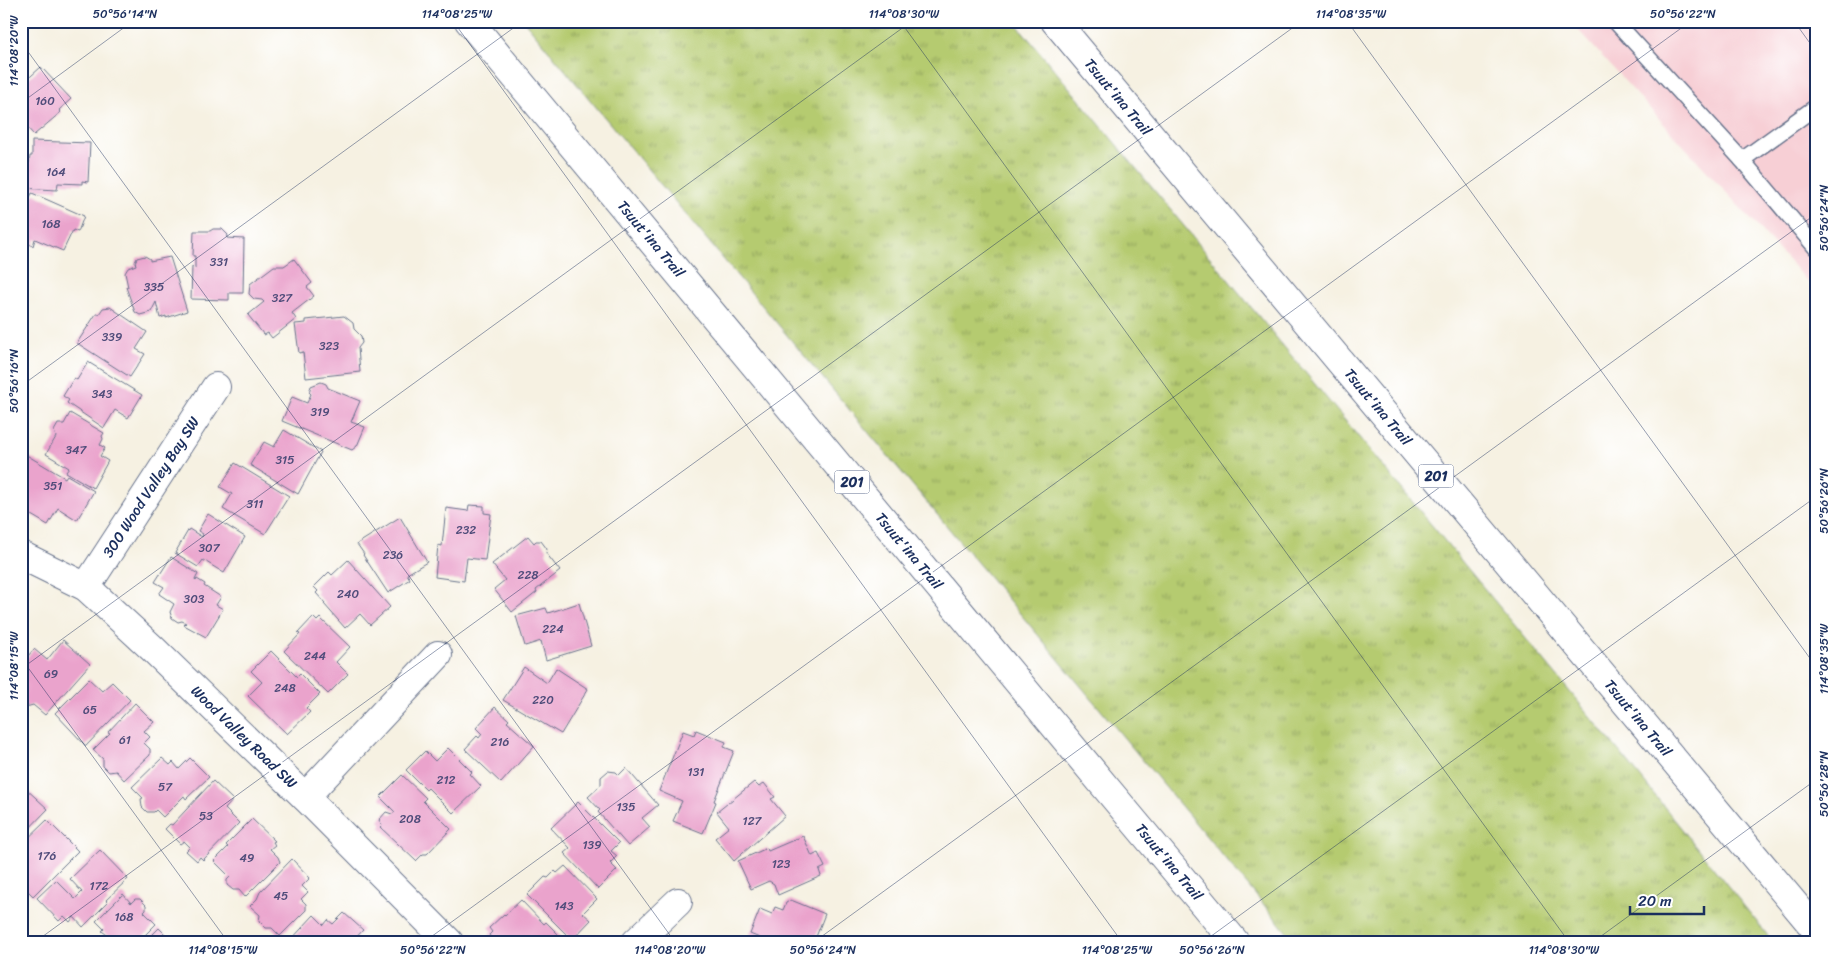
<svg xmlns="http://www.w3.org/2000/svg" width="1838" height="963" viewBox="0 0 1838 963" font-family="Sriracha,sans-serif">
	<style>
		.built { fill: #f7cfd5 }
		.grass { fill: url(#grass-tufts); stroke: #687d67 }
		.building { fill: #eaa3cc }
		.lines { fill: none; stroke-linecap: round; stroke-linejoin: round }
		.lane-casing { stroke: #68738c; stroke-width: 18 }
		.street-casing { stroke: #68738c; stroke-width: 30 }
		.highway-casing { stroke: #68738c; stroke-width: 30 }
		.lane { stroke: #fff; stroke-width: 15 }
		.street { stroke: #fff; stroke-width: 28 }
		.highway { stroke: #fff; stroke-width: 28 }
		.ticks { fill: none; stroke: #1b2f5e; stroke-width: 1; stroke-opacity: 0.45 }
		.labels { text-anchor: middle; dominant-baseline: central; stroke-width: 5; stroke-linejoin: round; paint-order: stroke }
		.number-label { font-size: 12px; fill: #4f4c7a }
		.shield { fill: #fff; stroke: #5f6d8e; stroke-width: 1 }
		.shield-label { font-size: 14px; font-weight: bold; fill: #1b2f5e }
		.street-label { font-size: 15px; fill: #1b2f5e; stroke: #fff }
		.neatline { fill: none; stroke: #1b2f5e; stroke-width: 2 }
		.ticks-label { font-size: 12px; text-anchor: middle; fill: #1b2f5e }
	</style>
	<defs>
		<pattern id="grass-tufts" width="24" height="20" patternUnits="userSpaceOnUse" patternTransform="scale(1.25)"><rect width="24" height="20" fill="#b5cb70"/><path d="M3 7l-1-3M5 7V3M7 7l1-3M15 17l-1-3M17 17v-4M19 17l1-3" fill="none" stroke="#92a55f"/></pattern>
	</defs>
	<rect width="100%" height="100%" fill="#fff"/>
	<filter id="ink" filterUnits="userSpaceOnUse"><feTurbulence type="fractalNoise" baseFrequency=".02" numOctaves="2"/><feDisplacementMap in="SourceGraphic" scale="10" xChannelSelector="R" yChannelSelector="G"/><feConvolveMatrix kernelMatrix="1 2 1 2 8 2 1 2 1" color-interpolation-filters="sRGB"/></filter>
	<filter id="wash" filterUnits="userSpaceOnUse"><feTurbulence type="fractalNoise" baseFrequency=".0096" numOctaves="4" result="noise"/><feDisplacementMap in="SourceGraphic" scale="20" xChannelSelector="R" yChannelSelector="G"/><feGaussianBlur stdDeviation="1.12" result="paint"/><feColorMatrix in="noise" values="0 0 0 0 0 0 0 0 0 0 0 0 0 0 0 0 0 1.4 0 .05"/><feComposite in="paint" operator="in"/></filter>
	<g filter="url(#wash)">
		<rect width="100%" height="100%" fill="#f6f1e2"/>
		<path class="built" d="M1570,21H1817V292Z"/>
		<path class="grass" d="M524,21H1014L1628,762L1773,942H1295Z"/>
		<g id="blocks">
			<g class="building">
				<path d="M41,67L71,99L59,110L61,112L34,135L23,123L21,125V85Z"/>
				<path d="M32,141L90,143L88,182L82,181V184L58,183L57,190L22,188L23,162L29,163L30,156H32Z"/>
				<path d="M32,193L84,216L78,232L73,230L63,251L35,239L33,246L21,241V207H26Z"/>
				<path d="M213,229H222L228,235L227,238L244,239L243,293H229V300L191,299L192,267L195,268V256H193L194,231H210Z"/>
				<path d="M145,256L150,259V261L170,257L187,311L166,318V316L160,318L156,302L151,312L140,315L135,312L126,287H128L125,273L128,268L136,265L135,262L137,258Z"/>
				<path d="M294,259L312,283L307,287L314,296L292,313L296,319L272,338L268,333L264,335L248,315L264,302L262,300L254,299L249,294L250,284L274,266H284Z"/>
				<path d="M110,307L147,332L136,349L145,354L130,377L77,343L96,314H99L103,308Z"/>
				<path d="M344,316L353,323L354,329L361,336L362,343L358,348L360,372L306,378L303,352L299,353L295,324L306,323V320Z"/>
				<path d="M88,362L142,395L128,418L115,410L104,428L67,403L69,400L63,396L74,378L77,380Z"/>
				<path d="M321,382L326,384L328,388L360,401L351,422L365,427L357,446L352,450L282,421L292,397L307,403L311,394L309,392L311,386Z"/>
				<path d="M70,413L104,433L102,436L103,439L100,445L105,448L100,456L108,461L93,488L66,472L69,468L46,454L56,437L54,431L58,424H64Z"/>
				<path d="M284,430L321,452L298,494L250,465L264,442L274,447Z"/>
				<path d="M23,453L65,478L67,475L94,491L77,520L58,508L48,525L21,509V456Z"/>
				<path d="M235,463L289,496L265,534L223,509L232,494L220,487Z"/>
				<path d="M469,505L484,506V513L491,514L485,560L467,558L464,581L435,577L438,545L442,546L446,508L468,511Z"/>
				<path d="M208,514L245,537L224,573L203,560L198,567L175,553L189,529L202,537L203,534L198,531Z"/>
				<path d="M400,517L427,562L407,574L410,579L388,593L363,555L364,554L357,544Z"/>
				<path d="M528,536L534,543L536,541H541L547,549L546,553L560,571L536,590L537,592L512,612L494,589L505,580L492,564Z"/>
				<path d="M171,557L198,574L195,580L196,581L197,579L205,584L204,586L221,597L216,605L223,609L206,637L184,625L186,623L182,621L178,622L172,618L170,612L174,604L159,594L164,587L155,582Z"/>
				<path d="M348,560L390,607L370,625L360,614L345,628L324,604L325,603L316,593L318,591L314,587L329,572L332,575Z"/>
				<path d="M579,603L591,646L546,660L541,641L525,646L516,616L546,608L548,613Z"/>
				<path d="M313,617L317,621L320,618L350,647L336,662L348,674L328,694L284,651L300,634L298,633Z"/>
				<path d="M63,640L90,664L45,715L33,705L26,707L21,703V664L34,649L47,660Z"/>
				<path d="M271,651L297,677L300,674L320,694L306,708L310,712L287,734L248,696L262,682L251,671Z"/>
				<path d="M524,667L547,683L556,668L588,689L561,734L503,700Z"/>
				<path d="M89,679L102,691L112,682L130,700L86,746L55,713Z"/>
				<path d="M135,703L154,722L144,731L150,737L144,743L150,749V755L124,780L116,771L109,772L103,766V759L93,750L110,733L108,732Z"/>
				<path d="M495,707L509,720L507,722L534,746L501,783L465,749L477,736L479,738L482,734L476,728Z"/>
				<path d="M696,730L726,742L724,747L734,751L714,801L716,802L703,833L673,821L682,801L659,791L683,731L694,735Z"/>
				<path d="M448,748L472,772L470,774L481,786L453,813L428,788L426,790L406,770L425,751L435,761Z"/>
				<path d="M162,758L170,765L173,762L179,769L190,758L209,777L186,799L184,796L163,817L156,810L154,812H147L142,807L141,799L143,798L132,787Z"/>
				<path d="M626,768L658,805L642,818L650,827L628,846L598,812L600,810L588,797L601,785V777L608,771L616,772L619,775Z"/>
				<path d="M402,775L426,798L423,801L451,829L427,854H423L416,861L380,827L382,825L379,820L386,812L392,814L395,812L380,797Z"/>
				<path d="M213,781L233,800L225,809L239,823L203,860L200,857L197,861L186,851L190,847L184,841L180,844L165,829L170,824L172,825Z"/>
				<path d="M754,782L759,787L764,783L775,797L771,799L785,816L734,861L715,838L729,827L717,812Z"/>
				<path d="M21,787L23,789L24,787L48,809L21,837Z"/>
				<path d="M578,802L619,843L611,851L617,856L610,863L617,870L598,889L564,853L570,848L551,828Z"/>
				<path d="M252,819L275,841L273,842L275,845L270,849L278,857L280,862L245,897L239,890H233L227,885V880L230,877L214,861L228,847L226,845Z"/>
				<path d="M47,820L78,851L33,896L21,884V871L27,865L21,861V845Z"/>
				<path d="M803,836L812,856L818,853L825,867L819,870L821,876L778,895L774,884L769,881L751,889L738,861L767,848L768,851Z"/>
				<path d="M100,850L128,879L106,900L108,902L83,927L74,917L70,922L64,916L59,921L37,898L56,880L75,899L82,892L70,879Z"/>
				<path d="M292,859L310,878L302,886L308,892L301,899L306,904V910L280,936L272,928H266L259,921L260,915L250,906L257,899L260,892Z"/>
				<path d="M565,866L597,899L583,913L591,920L572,940L527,895L545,877L548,878L555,871L557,873Z"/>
				<path d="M123,894L131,903L135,899H140L146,905V910L144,912L156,924L138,942H101L107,935L102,931L104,929L96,921Z"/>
				<path d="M521,900L544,924L546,922L566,942H495L489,935L492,932L489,928L504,914L505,915Z"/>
				<path d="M791,900L825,914L814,942H769L750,934L760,909L772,914L775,907L783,910L786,903Z"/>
				<path d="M344,913L363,930L352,942H289L314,915L324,925L328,920L333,924Z"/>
				<path d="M159,928L173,942H145Z"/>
			</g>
		</g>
	</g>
	<g filter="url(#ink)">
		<use href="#blocks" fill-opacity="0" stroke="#68738c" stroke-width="1"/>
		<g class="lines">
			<defs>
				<g id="lane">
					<path d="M1615,21L1742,160L1817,249"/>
					<path d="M1742,160L1817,106"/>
				</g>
				<g id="street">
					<path d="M21,555L86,587L153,649L305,797L449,942"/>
					<path d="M86,587L216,387"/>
					<path d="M305,797L438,655"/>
					<path d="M636,942L678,902"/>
				</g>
				<g id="highway">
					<path d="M469,21L1107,789L1235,942"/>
					<path d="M1055,21L1817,931"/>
				</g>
			</defs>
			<use href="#lane" class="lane-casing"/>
			<use href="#street" class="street-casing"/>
			<use href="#highway" class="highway-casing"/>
			<use href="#lane" class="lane"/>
			<use href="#street" class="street"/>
			<use href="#highway" class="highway"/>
		</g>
	</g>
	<path class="ticks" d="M453,21L1122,942M900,21L1569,942M1347,21L1817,668M1794,21L1817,53M21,42L675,942M21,103L133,21M21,386L523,21M21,658L228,942M21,669L912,21M35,942L1302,21M424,942L1691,21M814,942L1817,213M1203,942L1817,496M1593,942L1817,779"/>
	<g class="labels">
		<g class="number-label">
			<text x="45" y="101">160</text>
			<text x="56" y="172">164</text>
			<text x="51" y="224">168</text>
			<text x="219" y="262">331</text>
			<text x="154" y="287">335</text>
			<text x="282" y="298">327</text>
			<text x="112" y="337">339</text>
			<text x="329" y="346">323</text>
			<text x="102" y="394">343</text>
			<text x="320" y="412">319</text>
			<text x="76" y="450">347</text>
			<text x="285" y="460">315</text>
			<text x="53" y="486">351</text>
			<text x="255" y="504">311</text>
			<text x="466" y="530">232</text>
			<text x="209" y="548">307</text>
			<text x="393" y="555">236</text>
			<text x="528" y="575">228</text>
			<text x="348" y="594">240</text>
			<text x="194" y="599">303</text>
			<text x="553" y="629">224</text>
			<text x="315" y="656">244</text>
			<text x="51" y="674">69</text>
			<text x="285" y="688">248</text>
			<text x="543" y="700">220</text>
			<text x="90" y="710">65</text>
			<text x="125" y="740">61</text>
			<text x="500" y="742">216</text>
			<text x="696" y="772">131</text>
			<text x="446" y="780">212</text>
			<text x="165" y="787">57</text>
			<text x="626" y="807">135</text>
			<text x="206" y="816">53</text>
			<text x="410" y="819">208</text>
			<text x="752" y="821">127</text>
			<text x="592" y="845">139</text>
			<text x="47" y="856">176</text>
			<text x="247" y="858">49</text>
			<text x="781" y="864">123</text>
			<text x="99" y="886">172</text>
			<text x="281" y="896">45</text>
			<text x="564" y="906">143</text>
			<text x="124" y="917">168</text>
		</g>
		<g class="shield">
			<rect x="1418.5" y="464.5" width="35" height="23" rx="4"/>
			<rect x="834.5" y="470.5" width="35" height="23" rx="4"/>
		</g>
		<g class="shield-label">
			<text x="1436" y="476">201</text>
			<text x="852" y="482">201</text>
		</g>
		<g class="street-label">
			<text transform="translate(1118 97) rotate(50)">Tsuut'ina Trail</text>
			<text transform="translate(651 239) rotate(50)">Tsuut'ina Trail</text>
			<text transform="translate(1378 407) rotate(50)">Tsuut'ina Trail</text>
			<text transform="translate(151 487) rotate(-57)">300 Wood Valley Bay SW</text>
			<text transform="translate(909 551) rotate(50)">Tsuut'ina Trail</text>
			<text transform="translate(1638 718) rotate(50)">Tsuut'ina Trail</text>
			<text transform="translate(244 737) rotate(44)">Wood Valley Road SW</text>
			<text transform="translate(1169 862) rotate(50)">Tsuut'ina Trail</text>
		</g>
	</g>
	<rect width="1838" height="963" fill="none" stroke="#fff" stroke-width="55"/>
	<path d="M1630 906v8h74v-8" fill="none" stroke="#1b2f5e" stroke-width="2.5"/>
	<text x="1638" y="906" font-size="15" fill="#1b2f5e" stroke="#ffffff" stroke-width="4" paint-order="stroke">20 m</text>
	<rect x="28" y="28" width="1782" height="908" class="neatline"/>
	<g class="ticks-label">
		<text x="125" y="18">50°56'14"N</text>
		<text x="457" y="18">114°08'25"W</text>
		<text x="904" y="18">114°08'30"W</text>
		<text x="1351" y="18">114°08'35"W</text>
		<text x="1683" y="18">50°56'22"N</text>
		<text transform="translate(14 51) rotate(-90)" y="4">114°08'20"W</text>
		<text transform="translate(1824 218) rotate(-90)" y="4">50°56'24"N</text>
		<text transform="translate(14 381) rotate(-90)" y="4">50°56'16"N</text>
		<text transform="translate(1824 501) rotate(-90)" y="4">50°56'26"N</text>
		<text transform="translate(1824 659) rotate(-90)" y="4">114°08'35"W</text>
		<text transform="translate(14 666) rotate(-90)" y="4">114°08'15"W</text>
		<text transform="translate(1824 784) rotate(-90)" y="4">50°56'28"N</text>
		<text x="223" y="954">114°08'15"W</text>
		<text x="433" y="954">50°56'22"N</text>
		<text x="670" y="954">114°08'20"W</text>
		<text x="823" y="954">50°56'24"N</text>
		<text x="1117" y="954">114°08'25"W</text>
		<text x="1212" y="954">50°56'26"N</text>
		<text x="1564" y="954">114°08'30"W</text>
	</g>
</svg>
